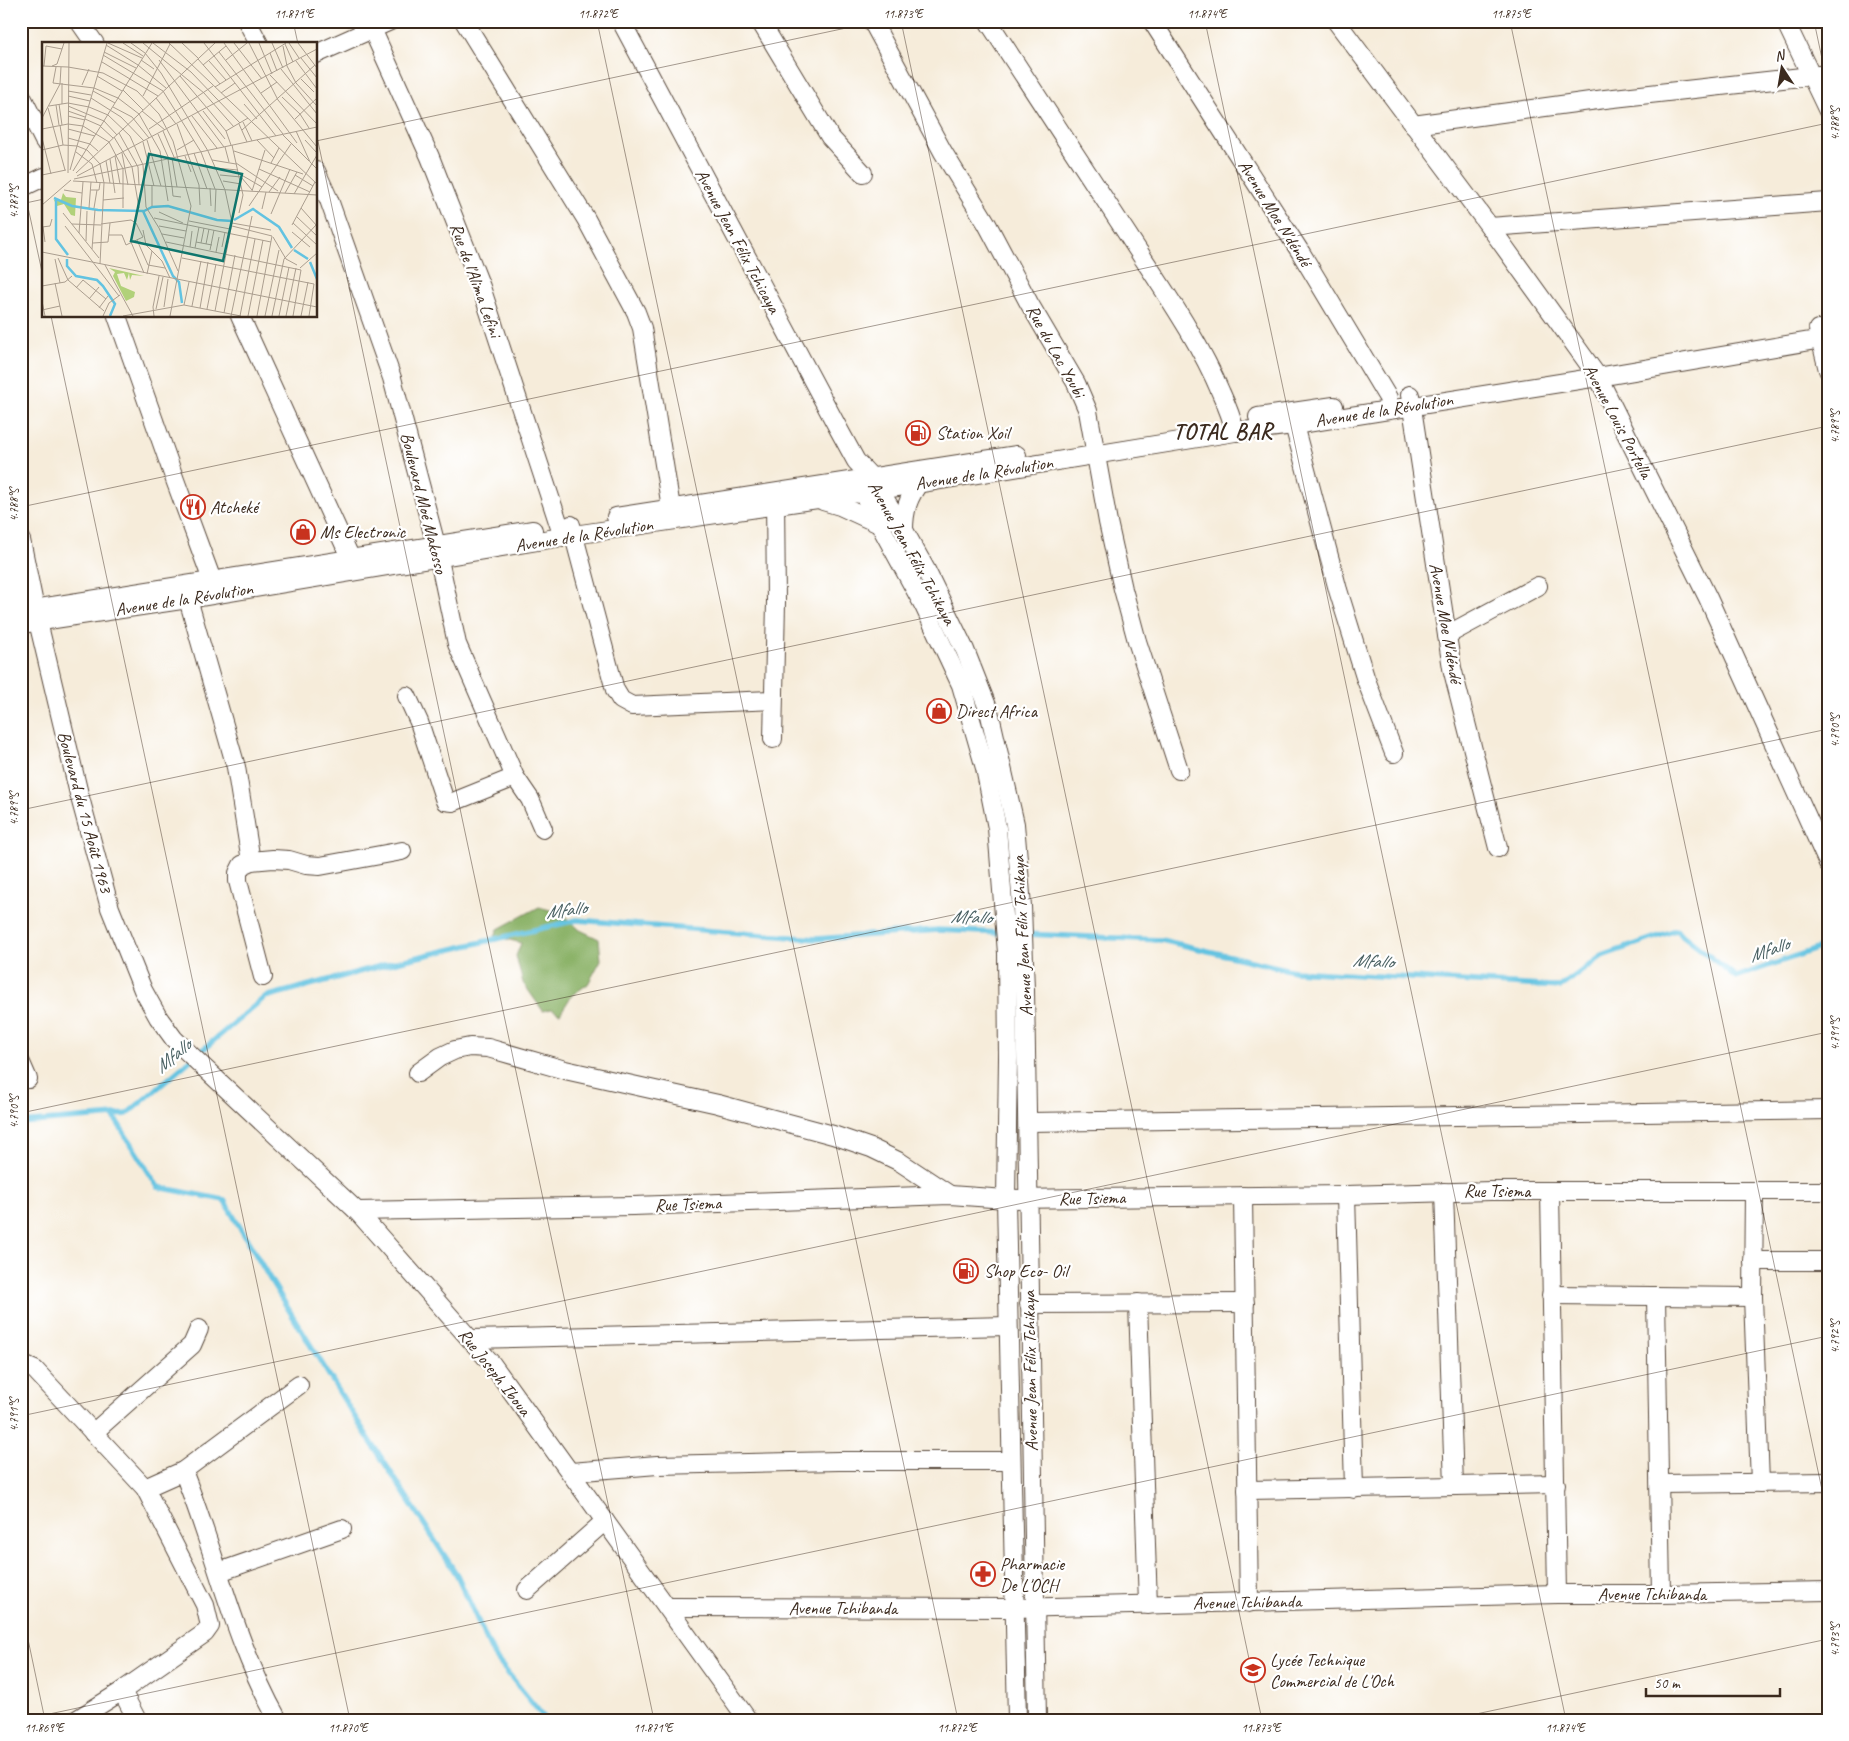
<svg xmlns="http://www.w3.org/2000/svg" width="1849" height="1741" viewBox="0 0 1849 1741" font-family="Caveat,sans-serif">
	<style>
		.forest { fill: #8cb369; stroke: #646e44 }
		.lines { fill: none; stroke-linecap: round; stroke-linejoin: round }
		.stream { stroke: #63c3e1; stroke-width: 5.5 }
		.minor-casing { stroke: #57473a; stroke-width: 20 }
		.minor { stroke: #fff; stroke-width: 18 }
		.ticks { fill: none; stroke: #3b2a1e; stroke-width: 1; stroke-opacity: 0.45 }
		.labels { text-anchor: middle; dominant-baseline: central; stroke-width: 4.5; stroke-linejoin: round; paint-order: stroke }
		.street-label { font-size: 18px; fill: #3b2a1e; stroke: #fff }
		.poi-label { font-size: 18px; fill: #3b2a1e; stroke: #fff; text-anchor: start }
		.water-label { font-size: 19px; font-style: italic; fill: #496062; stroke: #fff }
		.district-label { font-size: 22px; font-weight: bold; letter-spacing: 1px; fill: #3b2a1e; stroke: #fff }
		.inset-river { fill: none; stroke: #63c3e1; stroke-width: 2.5 }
		.inset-road { fill: none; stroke: #ab9e8f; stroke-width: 1 }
		.view { fill: #0f766e; fill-opacity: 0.15; stroke: #0f766e; stroke-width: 2.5 }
		.inset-edge { fill: none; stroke: #3b2a1e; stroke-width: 2.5 }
		.neatline { fill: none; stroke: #3b2a1e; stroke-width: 2 }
		.ticks-label { font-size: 12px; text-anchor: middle; fill: #3b2a1e }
	</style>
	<rect width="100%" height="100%" fill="#fff"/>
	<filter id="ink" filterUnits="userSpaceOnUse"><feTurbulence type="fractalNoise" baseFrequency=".02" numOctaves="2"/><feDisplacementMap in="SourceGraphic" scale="10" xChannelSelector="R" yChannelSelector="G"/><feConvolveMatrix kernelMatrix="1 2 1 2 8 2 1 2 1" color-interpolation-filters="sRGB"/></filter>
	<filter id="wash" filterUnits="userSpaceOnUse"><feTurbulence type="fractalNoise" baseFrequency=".0096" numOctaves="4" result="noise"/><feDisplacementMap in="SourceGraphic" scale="20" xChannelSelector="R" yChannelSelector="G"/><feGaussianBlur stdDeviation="1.12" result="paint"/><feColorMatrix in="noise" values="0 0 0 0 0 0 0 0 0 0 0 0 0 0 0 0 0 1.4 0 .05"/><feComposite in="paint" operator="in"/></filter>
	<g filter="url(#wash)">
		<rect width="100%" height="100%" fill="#f6ecda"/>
		<path class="forest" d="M539,907L561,913L580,930L599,939L601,960L588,984L572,995L560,1014L552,1009L543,1011L523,983L516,956L521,943L495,936L498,929Z"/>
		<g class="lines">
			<g class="stream">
				<path d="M1024,934L1161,940L1294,971L1560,987L1602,956L1676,930L1736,977L1828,945"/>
				<path d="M114,1117L158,1187L224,1200L273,1284L351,1411L457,1575L494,1656L546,1720"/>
				<path d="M21,1123L127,1114L265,997L392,963L577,920L816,939L938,930L1002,933"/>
			</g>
		</g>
	</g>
	<g filter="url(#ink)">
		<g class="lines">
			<defs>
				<g id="minor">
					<path d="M79,21L95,44"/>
					<path d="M247,21L259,44"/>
					<path d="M464,21L586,219L636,312L642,328L673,520"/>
					<path d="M621,21L838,428L856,461L872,478L904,530L925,568L965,650L989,711L1015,824L1022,906L1025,990L1037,1720"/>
					<path d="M760,21L830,137L863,173"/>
					<path d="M872,21L943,152L987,224L1029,303L1076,383L1088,411L1108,522L1123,589L1137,641L1179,770"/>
					<path d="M988,21C1039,98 1089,175 1139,252C1169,298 1200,343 1221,393C1227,406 1232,418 1235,432"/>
					<path d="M1152,21L1301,253L1388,398L1390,409"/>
					<path d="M1336,21L1490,227L1598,377L1708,598L1828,863"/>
					<path d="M1785,21L1828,111"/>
					<path d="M372,29L430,157L481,287L563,537"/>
					<path d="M316,54L390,21"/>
					<path d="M21,95L44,141"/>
					<path d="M1413,125L1605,99L1828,74"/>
					<path d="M316,171L329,200L392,378L436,545L457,644L515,777L530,799L543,829"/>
					<path d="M21,188L44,177"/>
					<path d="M1490,227L1828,202"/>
					<path d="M117,316L175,480L216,591"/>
					<path d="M240,316L351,559L353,569"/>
					<path d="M1818,329L1828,370"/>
					<path d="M1410,395L1452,668L1498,848"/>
					<path d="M1292,413L1294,425L1338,590L1365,677L1394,753"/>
					<path d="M1258,417L1334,406"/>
					<path d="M857,483L924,606L961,685L985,768L997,828L1007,953L1008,1058L1006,1199L1017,1720"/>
					<path d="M823,501L840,506L879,524"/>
					<path d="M616,517L1017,455"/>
					<path d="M571,525L615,690L621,700L632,706L773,700"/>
					<path d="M904,530C904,511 908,497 920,482"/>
					<path d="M21,540L35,609L79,794L110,908L143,990L158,1017L174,1039L198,1062L357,1211L492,1364L748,1720"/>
					<path d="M188,599L236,767L251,861"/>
					<path d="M21,611L533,530"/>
					<path d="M21,624L188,599L574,535L879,490L1235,432L1294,425L1598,377L1828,338"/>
					<path d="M1447,635L1538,586"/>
					<path d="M407,696L419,722L445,801L453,802L515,777"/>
					<path d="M773,739L776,602L775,496"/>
					<path d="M263,977L238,881V873L242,865L251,861L273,859L289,860L306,865L320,866L402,851"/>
					<path d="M21,1063L28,1079"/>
					<path d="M418,1073L440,1057L455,1050L470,1047L488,1048L565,1070L718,1104L833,1135L871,1148L900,1162L950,1195"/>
					<path d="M1028,1122C1295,1117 1561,1116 1828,1110"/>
					<path d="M1754,1191L1753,1297L1760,1483"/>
					<path d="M1444,1192L1454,1486"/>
					<path d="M1550,1192L1557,1594"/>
					<path d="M1346,1195L1354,1489"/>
					<path d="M1243,1196L1249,1603"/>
					<path d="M357,1211L633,1206L950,1195L1006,1199L1346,1195L1491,1191H1828"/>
					<path d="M1753,1261H1828"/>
					<path d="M1551,1295L1753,1297"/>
					<path d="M1656,1296L1661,1594"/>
					<path d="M1138,1303L1148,1605"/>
					<path d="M1029,1304L1245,1303"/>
					<path d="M471,1339L1008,1326"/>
					<path d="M21,1364L35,1370L145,1488L205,1605L210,1626L205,1633L122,1691L76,1720"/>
					<path d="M93,1433L192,1345L199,1329"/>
					<path d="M183,1471C216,1553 234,1642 278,1720"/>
					<path d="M571,1472L657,1465L839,1461H1010"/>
					<path d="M1660,1484L1828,1482"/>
					<path d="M145,1488L183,1471L299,1385"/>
					<path d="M1247,1490L1556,1484"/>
					<path d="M219,1572L342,1529"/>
					<path d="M527,1590L605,1521"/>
					<path d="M667,1607L1014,1608L1557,1594H1661L1828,1591"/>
					<path d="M122,1691L137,1720"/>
				</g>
			</defs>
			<use href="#minor" class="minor-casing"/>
			<use href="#minor" class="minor"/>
		</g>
	</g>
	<path class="ticks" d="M293,21L298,44M597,21L958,1720M901,21L1262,1720M1205,21L1566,1720M1510,21L1828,1518M1814,21L1828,87M316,132L654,1720M316,141L879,21M21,175L44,281M21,204L44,199M51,316L350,1720M21,507L1828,123M21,810L1828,426M21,1113L1828,729M21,1416L1828,1032M21,1606L45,1720M21,1720L1828,1336M1448,1720L1828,1639"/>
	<defs>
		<symbol id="fuel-ring" viewBox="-11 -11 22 22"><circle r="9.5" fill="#fff" stroke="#c8321e" stroke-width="1.5"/><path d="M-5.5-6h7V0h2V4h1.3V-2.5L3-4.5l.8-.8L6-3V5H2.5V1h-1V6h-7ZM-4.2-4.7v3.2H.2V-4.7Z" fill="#c8321e"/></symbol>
		<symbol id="restaurant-ring" viewBox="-11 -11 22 22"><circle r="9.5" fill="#fff" stroke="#c8321e" stroke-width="1.5"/><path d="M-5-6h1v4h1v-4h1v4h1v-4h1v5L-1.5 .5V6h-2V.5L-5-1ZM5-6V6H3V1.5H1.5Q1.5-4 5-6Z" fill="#c8321e"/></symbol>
		<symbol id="shop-ring" viewBox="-11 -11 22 22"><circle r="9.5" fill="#fff" stroke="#c8321e" stroke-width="1.5"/><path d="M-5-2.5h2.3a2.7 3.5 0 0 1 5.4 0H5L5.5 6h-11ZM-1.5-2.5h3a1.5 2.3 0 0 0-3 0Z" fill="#c8321e"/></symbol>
		<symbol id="pharmacy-ring" viewBox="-11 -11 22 22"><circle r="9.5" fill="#fff" stroke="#c8321e" stroke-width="1.5"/><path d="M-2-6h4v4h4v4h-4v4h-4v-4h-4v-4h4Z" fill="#c8321e"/></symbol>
		<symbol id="school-ring" viewBox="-11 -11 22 22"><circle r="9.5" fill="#fff" stroke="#c8321e" stroke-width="1.5"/><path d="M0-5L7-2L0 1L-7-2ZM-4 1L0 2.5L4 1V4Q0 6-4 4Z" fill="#c8321e"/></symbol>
	</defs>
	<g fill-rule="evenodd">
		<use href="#fuel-ring" x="904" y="419" width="28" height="28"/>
		<use href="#restaurant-ring" x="179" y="493" width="28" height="28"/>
		<use href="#shop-ring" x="289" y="518" width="28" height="28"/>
		<use href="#shop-ring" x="925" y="697" width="28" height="28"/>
		<use href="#fuel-ring" x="952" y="1257" width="28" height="28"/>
		<use href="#pharmacy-ring" x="969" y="1560" width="28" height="28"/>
		<use href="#school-ring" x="1239" y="1656" width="28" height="28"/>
	</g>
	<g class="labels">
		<g class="street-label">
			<text transform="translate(1275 213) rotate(58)">Avenue Moe N'déndé</text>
			<text transform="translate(738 241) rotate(62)">Avenue Jean Félix Tchicaya</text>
			<text transform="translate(476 280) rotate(70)">Rue de l'Alima Lefini</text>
			<text transform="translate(1056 351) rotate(61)">Rue du Lac Youbi</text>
			<text transform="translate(1384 410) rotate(-9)">Avenue de la Révolution</text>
			<text transform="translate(1618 421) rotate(62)">Avenue Louis Portella</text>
			<text transform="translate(984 473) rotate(-9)">Avenue de la Révolution</text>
			<text transform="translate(424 503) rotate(76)">Boulevard Moé Makosso</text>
			<text transform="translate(584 535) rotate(-9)">Avenue de la Révolution</text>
			<text transform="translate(912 553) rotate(61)">Avenue Jean Félix Tchikaya</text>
			<text transform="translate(184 599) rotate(-9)">Avenue de la Révolution</text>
			<text transform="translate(1446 623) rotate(80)">Avenue Moe N'déndé</text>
			<text transform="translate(85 812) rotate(75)">Boulevard du 15 Août 1963</text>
			<text transform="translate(1022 936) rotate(-93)">Avenue Jean Félix Tchikaya</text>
			<text x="1497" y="1191">Rue Tsiema</text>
			<text transform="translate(1092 1198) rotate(-1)">Rue Tsiema</text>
			<text transform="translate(688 1204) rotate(-2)">Rue Tsiema</text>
			<text transform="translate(1030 1371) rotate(-91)">Avenue Jean Félix Tchikaya</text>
			<text transform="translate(495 1372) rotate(52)">Rue Joseph Iboua</text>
			<text x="1652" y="1594">Avenue Tchibanda</text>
			<text transform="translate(1247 1602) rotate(-1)">Avenue Tchibanda</text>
			<text x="843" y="1608">Avenue Tchibanda</text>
		</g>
		<g class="poi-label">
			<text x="936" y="433">Station Xoil</text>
			<text x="210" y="507">Atcheké</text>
			<text x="320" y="532">Ms Electronic</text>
			<text x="956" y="711">Direct Africa</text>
			<text x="984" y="1271">Shop Eco- Oil</text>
			<text x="1000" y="1564">Pharmacie<tspan x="1000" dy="21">De L'OCH</tspan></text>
			<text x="1270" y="1660">Lycée Technique<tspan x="1270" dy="21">Commercial de L'Och</tspan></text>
		</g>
		<g class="water-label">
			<text transform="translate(566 910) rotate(-7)">Mfallo</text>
			<text transform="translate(971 917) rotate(2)">Mfallo</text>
			<text transform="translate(1769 950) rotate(-19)">Mfallo</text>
			<text transform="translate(1373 961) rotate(3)">Mfallo</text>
			<text transform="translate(173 1056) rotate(-40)">Mfallo</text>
		</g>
		<g class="district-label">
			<text x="1223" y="432">TOTAL BAR</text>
		</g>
	</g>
	<g transform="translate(42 42)">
		<rect width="275" height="275" fill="#f6ecda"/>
		<path d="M21,151L24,155L34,156L33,174L29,173L22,162L15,164L12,158H19ZM67,226L102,234L90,233L88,238L87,231L85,238L82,231L75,232L79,244L93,250L92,255L84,259L71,234L73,230Z" fill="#b1d179"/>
		<path class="inset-river" d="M12,156L30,164L56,168L102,169L110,165L126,164L175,178L190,179M14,158V197L26,213M101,169L131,234L137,240L140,261M192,178L211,167L237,185L250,206M252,208L266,217M25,217V224L34,234L55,238L61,244L73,262L68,274M268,220L275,237"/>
		<path class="inset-road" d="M66,1L100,16M81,1L101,14M89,1L103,11L119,31L166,109L183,148L190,181L173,269M101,1L162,51L192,85M111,1L149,30L198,81M127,1L275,142M140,1L156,16M162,1L234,94M182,1L255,101M192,1L220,37M207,1L236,58L275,105M217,1L230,32M230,1L241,26M247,1L257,16M256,1L275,26M243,2L251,20M64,3L96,23L124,46M241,4L245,24L254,41L275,64M62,10L94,26M177,10L241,92M228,11L235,29M61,13L121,49L159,110L173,147M259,16L275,36M156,17L178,42M99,18L112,27M117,18L182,105M184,18L205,1M167,19L184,38M254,19L275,47M60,20L116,54M161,23L184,4M0,24L26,25M2,24L4,4L20,7M10,24L15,22L22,1M14,25L11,41L52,46L76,56L97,72L118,109L126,159M26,25L61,31L95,49L117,72L131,99L149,164L128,274M239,27L275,72M228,33L275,82M55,34L80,49M138,34L165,66M259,37L272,50M40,43L47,27M173,45L244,1M81,48L101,68M26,49L49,53M51,49L73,61M179,51L193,41M219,51L235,40M26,54L48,59M101,54L128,2M240,55L258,72L267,86M49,56L79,75L102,99M114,56L134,82M17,62L20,83M20,62V41M202,62L215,77M14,63L17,83M7,64L26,61L47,65L66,73L88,94L101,123L104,165L117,186L136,229M26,64L62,79L75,93M71,65L90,75L107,96M6,66L23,128M165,66L184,89L189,103M26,69L43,75M100,69L123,88M161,69L183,97M26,74L43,78M150,74L175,106M0,76L18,42L19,25M43,77L59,84M253,77L275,56M201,80L210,99M135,82L157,143L158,163M197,82L205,100M18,83L21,103M59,85L71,96M0,87L26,82L41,84L67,100L81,127V166M26,87L53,94M107,87L171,44M200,88L273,23M121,89L132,115M184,89L206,76M254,89L268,120L275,127M77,91L96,125L97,143M116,92L127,117M241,93L267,119M72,95L90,125L97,166M0,96L9,132M26,96L48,102L56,109M105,98L119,144M215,98L232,116M263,98L275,111M101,100L112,144M190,103L201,153L197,171M183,105L187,120M0,108L21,103L35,104L45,108L58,122L62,141L58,222M135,108L152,98M192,109L261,132M34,110L50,122L55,141M80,111L86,143M152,111L165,147M73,114L78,142M143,114L149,130M130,116L135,145M68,117L73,151M126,117L130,145M170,118L194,122M64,119L68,141M194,121L236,149M229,121L237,106M174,126L196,128M217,127L268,150M28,128L65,1M31,129L110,1M26,131L27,1M34,131L173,1M196,131L220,145M0,133L24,128M178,133L199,135L210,148M253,133L271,144M35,134L275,7M32,137L275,85M31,139L275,153M181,139L199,142M130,144L131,154L139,155M168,146L169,164M22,148L40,151M49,148H57L58,141M210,149L223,108M227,150L238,135M243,151L255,130M252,152L275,113M61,158L82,156M0,163L29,138M110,164V144M207,164L249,102M47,166L49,140M52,166L55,148M259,166L275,184M220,167L224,150M117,170L141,181M173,170L174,147M21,171L57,216M229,172L248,127M255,175L275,194M112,176L229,200M147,179L188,187M190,181L229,188M251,181L275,203M30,182L59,183M59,182L89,178L94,181L101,195L84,203L80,193H67M250,183L273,140M23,184L77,254M117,184L144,189M190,184L230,194L215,274M0,185L8,184L10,177M1,185L3,200M101,188L104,203L120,219L128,236M250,190L268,205M37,191L41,140M120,192L142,196M231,195L244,217L255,223M95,198L106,223L123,226M44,199L45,169M89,200L102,231M124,200L259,228L251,274M154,200L170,203M51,201L66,200L68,181M159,201L162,186M164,202L167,187M148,205L150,189M180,205L183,190M153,206L157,185M50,207L53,168M168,208L172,188M0,210L275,265M174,210L177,195M16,216L26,238L62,269M140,216L272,242L267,274M13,217L18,241M63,223L91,274M258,226L275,211M105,232L110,209M13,241L20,274M0,244L23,240L30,234M34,246L41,238L64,257M47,257L57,245M0,259L3,274M142,263L147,240M150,264L159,219M122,265L126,237M57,266L66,254M158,266L166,220M114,267L121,235M165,267L174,222M0,268L18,264M182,271L193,213M61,274L67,261L78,253M81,274L142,263L199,274M112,274L111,265L117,234M189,274L210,174M198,274L213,197M206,274L221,198M223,274L237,208M230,274L242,217L275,182M237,274L247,225M244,274L254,226M259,274L266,240"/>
		<path class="view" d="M107,112L200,132L181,219L89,199Z"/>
		<rect width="275" height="275" class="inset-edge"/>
	</g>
	<rect width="1849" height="1741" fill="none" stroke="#fff" stroke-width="55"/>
	<g transform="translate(1782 68) rotate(348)" stroke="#ffffff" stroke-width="4" paint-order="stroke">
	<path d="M0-4L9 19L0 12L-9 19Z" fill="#3b2a1e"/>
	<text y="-8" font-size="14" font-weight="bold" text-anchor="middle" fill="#3b2a1e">N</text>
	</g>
	<path d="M1646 1688v8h134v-8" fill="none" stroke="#3b2a1e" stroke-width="2.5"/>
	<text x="1654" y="1688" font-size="15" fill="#3b2a1e" stroke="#ffffff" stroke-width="4" paint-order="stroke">50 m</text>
	<rect x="28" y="28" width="1794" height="1686" class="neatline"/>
	<g class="ticks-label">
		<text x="294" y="18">11.871°E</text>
		<text x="598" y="18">11.872°E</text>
		<text x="903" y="18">11.873°E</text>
		<text x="1207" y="18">11.874°E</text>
		<text x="1511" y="18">11.875°E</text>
		<text transform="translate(1835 124) rotate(-90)" y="4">4.788°S</text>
		<text transform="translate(14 202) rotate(-90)" y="4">4.787°S</text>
		<text transform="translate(1835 427) rotate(-90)" y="4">4.789°S</text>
		<text transform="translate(14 505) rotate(-90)" y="4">4.788°S</text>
		<text transform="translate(1835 731) rotate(-90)" y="4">4.790°S</text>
		<text transform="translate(14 809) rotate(-90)" y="4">4.789°S</text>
		<text transform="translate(1835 1034) rotate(-90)" y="4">4.791°S</text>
		<text transform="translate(14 1112) rotate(-90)" y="4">4.790°S</text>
		<text transform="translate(1835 1337) rotate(-90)" y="4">4.792°S</text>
		<text transform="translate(14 1415) rotate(-90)" y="4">4.791°S</text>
		<text transform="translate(1835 1640) rotate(-90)" y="4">4.793°S</text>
		<text x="44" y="1732">11.869°E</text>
		<text x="348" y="1732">11.870°E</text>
		<text x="653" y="1732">11.871°E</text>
		<text x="957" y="1732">11.872°E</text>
		<text x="1261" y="1732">11.873°E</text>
		<text x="1565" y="1732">11.874°E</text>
	</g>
</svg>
